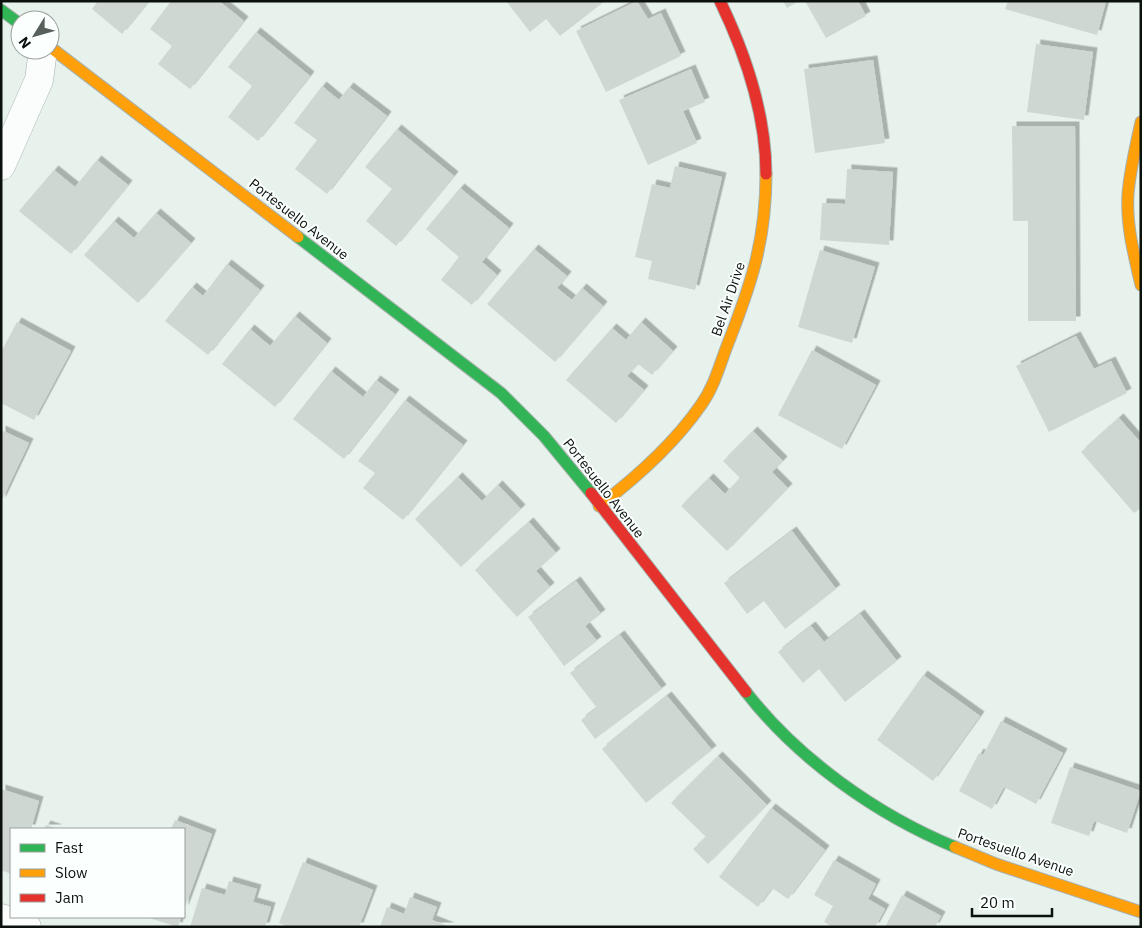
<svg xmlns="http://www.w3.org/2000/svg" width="1142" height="928" viewBox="0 0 1142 928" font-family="'IBM Plex Sans',sans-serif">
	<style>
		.building { fill: #cfd7d3; filter: url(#shadow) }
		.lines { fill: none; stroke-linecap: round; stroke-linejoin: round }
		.street-casing { stroke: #a8b1ad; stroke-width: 29 }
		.fast-casing { stroke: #a8b1ad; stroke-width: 13 }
		.slow-casing { stroke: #a8b1ad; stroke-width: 13 }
		.jam-casing { stroke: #a8b1ad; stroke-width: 13 }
		.street { stroke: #fbfdfc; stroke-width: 28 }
		.fast { stroke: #30b455; stroke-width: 11 }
		.slow { stroke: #ff9f0a; stroke-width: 11 }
		.jam { stroke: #e5322d; stroke-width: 11 }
		.labels { text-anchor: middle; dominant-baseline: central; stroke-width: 4; stroke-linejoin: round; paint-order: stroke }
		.street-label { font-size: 14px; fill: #0b120e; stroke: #fbfffd }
	</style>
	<defs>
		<filter id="shadow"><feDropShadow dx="4.5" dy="-4.5" stdDeviation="0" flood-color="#0004"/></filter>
	</defs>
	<rect width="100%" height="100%" fill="#e7f2ec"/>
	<g class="building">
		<path d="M98,1H149L122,34L92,9Z"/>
		<path d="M171,1H219L244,21L190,89L158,64L172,46L150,29Z"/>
		<path d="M506,1H605L560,36L546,19L530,32Z"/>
		<path d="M637,1L648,19L661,13L681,56L606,92L576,31Z"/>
		<path d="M783,1H799L787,8Z"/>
		<path d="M805,1H858L866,16L826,38Z"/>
		<path d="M1008,1H1106L1097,35L1005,9Z"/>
		<path d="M256,32L310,76L258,141L228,117L252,86L228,67Z"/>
		<path d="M1036,44L1093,52L1084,120L1027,112Z"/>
		<path d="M873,60L885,143L815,153L804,69Z"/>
		<path d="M691,69L705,102L683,111L697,143L648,165L619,100Z"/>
		<path d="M322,86L339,100L349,87L387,116L327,194L295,169L317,140L294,123Z"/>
		<path d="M1012,126H1075L1076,321H1028V221H1013Z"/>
		<path d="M397,129L454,176L396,246L366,221L392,189L365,167Z"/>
		<path d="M97,160L128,185L71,254L19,211L54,170L75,187Z"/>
		<path d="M675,166L722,177L695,290L648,279L652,261L635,257L652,184L670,188Z"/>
		<path d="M847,169L893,172L889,245L820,240L822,203L845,204Z"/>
		<path d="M460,188L509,228L482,262L497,275L472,305L441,280L459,257L426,229Z"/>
		<path d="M156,213L191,243L138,303L84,255L114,221L134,238Z"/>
		<path d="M534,249L567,276L557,288L572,300L582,288L603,306L555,362L487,304Z"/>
		<path d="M820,250L875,267L852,343L798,327Z"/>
		<path d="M227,264L260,290L208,355L165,321L192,287L203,296Z"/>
		<path d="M295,316L327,343L275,407L222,364L250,329L270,346Z"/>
		<path d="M17,322L71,351L34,420L1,403V352Z"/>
		<path d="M641,322L673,351L652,375L638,364L627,376L644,390L616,423L566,380L612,328L626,340Z"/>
		<path d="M1076,336L1094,369L1111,361L1127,393L1049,432L1016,366Z"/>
		<path d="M812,350L876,385L842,449L778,415Z"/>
		<path d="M331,371L363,397L376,380L395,394L344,459L293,419Z"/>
		<path d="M405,400L463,445L403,520L363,488L375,473L358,461Z"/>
		<path d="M1119,418L1141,443V508L1134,513L1081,452Z"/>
		<path d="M1,430L29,443L1,502Z"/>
		<path d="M753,431L783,461L772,472L788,488L727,551L681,506L709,478L725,494L740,478L723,461Z"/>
		<path d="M458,477L482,501L498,485L521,509L461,567L415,519Z"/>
		<path d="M529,522L556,553L536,571L550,587L517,617L475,570Z"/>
		<path d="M792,531L836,589L785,629L764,601L747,614L724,583Z"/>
		<path d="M576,581L601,614L585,626L597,641L564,666L528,617Z"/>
		<path d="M860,614L897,661L845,702L819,669L803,683L778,652L811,626L824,642Z"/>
		<path d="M620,635L662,689L595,739L581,720L597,708L570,673Z"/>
		<path d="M923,675L980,716L933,781L877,740Z"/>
		<path d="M667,696L712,750L646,803L602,749Z"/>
		<path d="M1001,721L1063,753L1036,804L1004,787L992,809L959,791L979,753L983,755Z"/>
		<path d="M718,756L767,805L708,864L693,849L706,837L671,803Z"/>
		<path d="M1070,767L1141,791L1127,833L1094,821L1089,836L1051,823Z"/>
		<path d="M1,789L39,801L31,829H11V874L1,870Z"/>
		<path d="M771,808L825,850L788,899L772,888L758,907L719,877Z"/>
		<path d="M175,820L212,834L184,910V829H171Z"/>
		<path d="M46,825L58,829H44Z"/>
		<path d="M834,860L876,884L868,899L885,909L875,927H833L824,922L833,906L814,895Z"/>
		<path d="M303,862L373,890L359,927H288L279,923Z"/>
		<path d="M229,881L257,889L253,902L271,907L265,927H190L202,888L225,895Z"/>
		<path d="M902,895L941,916L935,927H885Z"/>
		<path d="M410,897L437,907L432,920L450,927H380L387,907L404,914Z"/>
		<path d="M146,917H181L178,927Z"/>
	</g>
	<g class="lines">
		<defs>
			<g id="street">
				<path d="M1,166L39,80L43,50"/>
				<path d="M1,918L27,927"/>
			</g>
			<g id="fast">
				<path d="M1,10L20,24"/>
				<path d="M298,237L501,393L544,436L591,493"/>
				<path d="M746,692C798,759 877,815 955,847"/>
			</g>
			<g id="slow">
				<path d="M50,47L298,237"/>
				<path d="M1141,122C1136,146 1130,169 1128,194C1126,225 1134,255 1141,285"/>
				<path d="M599,506C637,477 674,444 701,405C714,387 719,367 727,346C751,285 766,241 766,174"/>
				<path d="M955,847L996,864L1141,912"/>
			</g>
			<g id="jam">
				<path d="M720,1C746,55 766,113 766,174"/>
				<path d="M591,493L746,692"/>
			</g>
		</defs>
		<use href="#street" class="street-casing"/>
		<use href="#fast" class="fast-casing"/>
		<use href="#slow" class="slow-casing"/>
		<use href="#jam" class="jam-casing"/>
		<use href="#street" class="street"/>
		<use href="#fast" class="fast"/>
		<use href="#slow" class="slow"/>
		<use href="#jam" class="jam"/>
	</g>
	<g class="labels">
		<g class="street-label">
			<text transform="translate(299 219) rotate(38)">Portesuello Avenue</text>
			<text transform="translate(728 299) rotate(-71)">Bel Air Drive</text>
			<text transform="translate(604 488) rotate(52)">Portesuello Avenue</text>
			<text transform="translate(1016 852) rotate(19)">Portesuello Avenue</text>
		</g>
	</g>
	<rect width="1142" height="928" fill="none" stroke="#0b120e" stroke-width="5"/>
	<rect x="10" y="828" width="175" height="90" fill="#fbfffd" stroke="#9ba09d"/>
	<rect x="20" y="844" width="25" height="8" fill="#30b455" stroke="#9ba09d"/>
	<text x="55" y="853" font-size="15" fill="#0b120e">Fast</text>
	<rect x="20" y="869" width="25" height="8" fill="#ff9f0a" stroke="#9ba09d"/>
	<text x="55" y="878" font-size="15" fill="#0b120e">Slow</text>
	<rect x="20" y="894" width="25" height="8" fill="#e5322d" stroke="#9ba09d"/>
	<text x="55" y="903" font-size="15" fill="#0b120e">Jam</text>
	<g transform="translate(35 35) rotate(233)"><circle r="24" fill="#fbfffd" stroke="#9ba09d"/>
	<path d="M0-4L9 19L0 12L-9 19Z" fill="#58605c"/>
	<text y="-8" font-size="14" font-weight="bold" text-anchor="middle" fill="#0b120e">N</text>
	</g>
	<path d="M972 908v8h80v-8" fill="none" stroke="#0b120e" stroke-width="2.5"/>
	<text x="980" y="908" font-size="15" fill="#0b120e" stroke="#fbfffd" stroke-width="4" paint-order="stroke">20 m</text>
</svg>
